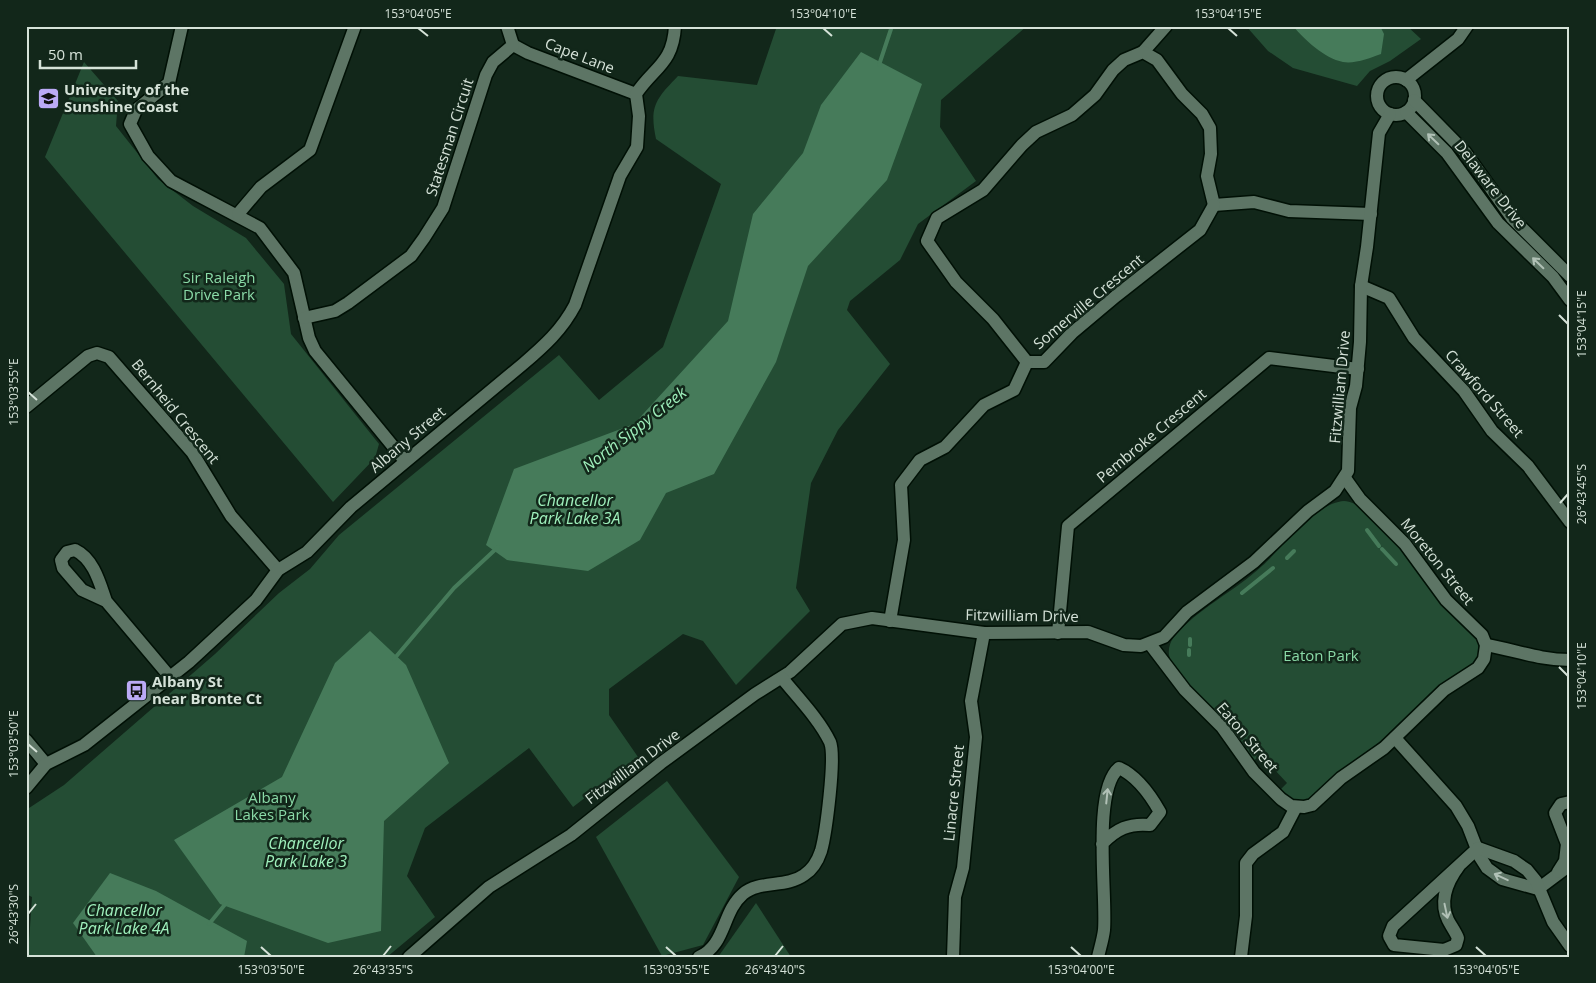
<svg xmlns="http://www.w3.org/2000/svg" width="1596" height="983" viewBox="0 0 1596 983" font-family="'Open Sans',sans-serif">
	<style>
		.green { fill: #244d34 }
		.water { fill: #467b5a }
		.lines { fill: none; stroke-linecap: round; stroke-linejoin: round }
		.stream { stroke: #467b5a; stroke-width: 4 }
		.minor-casing { stroke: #001005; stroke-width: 15 }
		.minor { stroke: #5d7565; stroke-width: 12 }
		.oneway { stroke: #b1c1b6 }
		.ticks { fill: none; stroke: #d5e2d8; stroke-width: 2 }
		.labels { text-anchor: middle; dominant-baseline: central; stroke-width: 5; stroke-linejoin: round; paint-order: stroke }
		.street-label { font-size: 15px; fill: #d5e2d8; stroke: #12271a }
		.poi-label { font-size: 15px; font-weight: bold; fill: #d5e2d8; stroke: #12271a; text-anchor: start }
		.park-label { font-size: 15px; fill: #8bdba8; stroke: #12271a }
		.water-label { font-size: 16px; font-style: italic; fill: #9ff0bc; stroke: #12271a }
		.neatline { fill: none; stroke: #d5e2d8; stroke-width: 2 }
		.ticks-label { font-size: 12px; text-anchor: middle; fill: #d5e2d8 }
	</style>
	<rect width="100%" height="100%" fill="#12271a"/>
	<g class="green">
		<path d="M777,26H1027L941,100L940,127L976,181L918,224L900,260L850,301L847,310L890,364L838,430L811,483L796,588L810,611L736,685L703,641L683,634L609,689V715L638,757L573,807L529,748L425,828L407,876L435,917L387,957H28L32,897L26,894V810L64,785L215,654L279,593L310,569L339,535L559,355L599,400L663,347L721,184L656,139C649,106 656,99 678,76L757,85Z"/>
		<path d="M1246,26H1407L1421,39L1390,61L1370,71L1357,86L1293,68L1268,51Z"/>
		<path d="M84,62L118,101L116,126L158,179L193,206L246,238L284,284L291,334L379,444L375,458L333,502L45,157Z"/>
		<path d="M1344,501C1375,502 1422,581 1442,604C1451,615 1475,632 1479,644C1482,651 1478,659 1473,665L1310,799C1297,804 1290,800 1280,790L1287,783L1261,755L1253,761C1244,748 1236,733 1225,721C1209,703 1174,679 1169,655C1168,649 1170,642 1174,637C1198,608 1234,592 1262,566C1283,547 1315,503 1344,501Z"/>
		<path d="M667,781L739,877L703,945L662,956L596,837Z"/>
		<path d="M756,903L791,957H718Z"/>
	</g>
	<g class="water">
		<path d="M1293,26H1380L1384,34L1381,54C1370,58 1355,64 1343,62C1324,58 1305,40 1293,26Z"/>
		<path d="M861,52L922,84L887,180L808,266L776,362L714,474L666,493L640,540L588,571L507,560L486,545L514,469L634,424L728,321L753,214L803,153L821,105Z"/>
		<path d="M370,631L406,665L449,763L384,821L381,931L328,943L220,904L174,840L282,777L335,663Z"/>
		<path d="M110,873L156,891L247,941L244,957H97L73,923Z"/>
	</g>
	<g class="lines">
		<g class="stream">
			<path d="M879,65L892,26"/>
			<path d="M1367,530L1379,546"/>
			<path d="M1382,549L1396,564"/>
			<path d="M1287,558L1294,551"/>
			<path d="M1242,593L1273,568"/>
			<path d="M1190,645V639"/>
			<path d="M1189,650V655"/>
			<path d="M394,659L454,588L498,547"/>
			<path d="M209,924L227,902"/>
		</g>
		<defs>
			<g id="minor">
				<path d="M182,26L169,83L136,110L130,124L148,156L171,181L260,228L294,273L309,338L315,351L405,461"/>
				<path d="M513,45L528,53L636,94"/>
				<path d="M1143,52L1166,26"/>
				<circle cx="1396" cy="96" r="19"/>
				<path d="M1406,80L1458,39L1467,26"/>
				<path d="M1414,100L1465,152L1512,218L1570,276"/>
				<path d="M1406,112L1447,153L1498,223L1553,277L1570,300"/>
				<path d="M1214,205L1254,202L1289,211L1371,214"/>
				<path d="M238,214L261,187L310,150L355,26"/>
				<path d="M1361,286L1389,298L1414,338L1464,391L1492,431L1528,466L1570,522"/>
				<path d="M304,318L335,311L348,303L411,256L424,238L443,208L486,75L493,62L513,45L507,26"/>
				<path d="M1027,362L993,319L956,282L927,241L937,218L983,190L1022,145L1036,132L1072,115L1095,95L1113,70L1124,60L1143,52L1157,60L1182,94L1202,114L1210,128L1211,154L1207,176L1214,205"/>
				<path d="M1027,362H1044L1072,333L1116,296L1200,230L1214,205"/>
				<path d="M26,407L88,356L97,353L109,357L192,452L231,516L278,570"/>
				<path d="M106,601C100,584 94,559 75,550L67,552L61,560L63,568L82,590L106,601L170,677"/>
				<path d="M890,621L904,540L901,485L920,460L945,447L984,405L1014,390L1027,362"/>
				<path d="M1058,633L1068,526L1269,358L1358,369"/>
				<path d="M1150,644L1185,690L1222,727L1254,772L1281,799L1291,806L1304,807L1312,805L1341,778L1384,748L1444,690L1478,668L1484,659L1486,645L1482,635L1446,600L1405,544L1360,499L1345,478"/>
				<path d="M1486,645C1515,650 1540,660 1570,660"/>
				<path d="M1395,738L1456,806L1468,826L1480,857L1487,868L1502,879L1538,889L1570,865"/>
				<path d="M26,740L46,764"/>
				<path d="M26,788L46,764L84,745L189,662L256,600L278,570L307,552L351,507L523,364C544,346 562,330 575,305L620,176L637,147L639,116L636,94C654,67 673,64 675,26"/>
				<path d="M1478,848L1514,861L1527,870L1536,881L1553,922L1570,946"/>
				<path d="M1459,866C1447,882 1439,901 1448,920C1451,926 1455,931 1458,938L1456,945L1444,950L1394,945L1389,936L1393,926L1478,848"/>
				<path d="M1558,872L1565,861L1567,844L1555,813L1561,804L1570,802"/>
				<path d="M409,957L489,887L571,835L661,763L755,694L790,672L842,624L872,618L984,633L1088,632L1124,645L1141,646L1164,637L1187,612L1254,562L1308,511L1335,491L1348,471L1350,408L1356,386L1360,342L1361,286L1367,247L1379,133L1390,114"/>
				<path d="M699,957C726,945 722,912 743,894C759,880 786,888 804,875C812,870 818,860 821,851C826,833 836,757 830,742C819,719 798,698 782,678"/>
				<path d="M953,957L955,897L963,868L976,737L971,701L984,633"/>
				<path d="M1098,957C1100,948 1103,939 1104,930C1107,896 1092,790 1119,768C1137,776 1151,796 1160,812L1150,825C1129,823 1116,829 1102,844"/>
				<path d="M1241,957L1246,916V863L1253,854L1283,832L1296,807"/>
			</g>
		</defs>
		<use href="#minor" class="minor-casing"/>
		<use href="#minor" class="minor"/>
	</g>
	<defs><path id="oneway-shaft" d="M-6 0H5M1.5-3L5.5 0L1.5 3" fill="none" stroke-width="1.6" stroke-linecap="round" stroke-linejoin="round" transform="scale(1.25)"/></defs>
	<g class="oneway">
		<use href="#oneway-shaft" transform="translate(1433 139) rotate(-136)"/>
		<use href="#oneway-shaft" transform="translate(1538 263) rotate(-136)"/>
		<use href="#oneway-shaft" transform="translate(1107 796) rotate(-84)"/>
		<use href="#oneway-shaft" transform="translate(1501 877) rotate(-155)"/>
		<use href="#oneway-shaft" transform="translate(1446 911) rotate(78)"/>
	</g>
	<path class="ticks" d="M418,28L428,36M823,28L832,36M1228,28L1237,36M1559,315L1568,324M28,392L37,400M1560,503L1568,494M1559,667L1568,676M28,744L37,752M28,914L36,904M261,947L271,956M666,947L676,956M1071,947L1081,956M1476,947L1486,956M383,956L391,946M775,956L783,946"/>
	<defs>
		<symbol id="university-square" viewBox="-11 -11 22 22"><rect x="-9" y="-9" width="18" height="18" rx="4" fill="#bbaaf6" stroke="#12271a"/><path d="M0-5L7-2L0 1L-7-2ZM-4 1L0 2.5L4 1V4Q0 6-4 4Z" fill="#111"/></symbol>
		<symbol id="bus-square" viewBox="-11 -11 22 22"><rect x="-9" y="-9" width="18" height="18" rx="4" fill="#bbaaf6" stroke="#12271a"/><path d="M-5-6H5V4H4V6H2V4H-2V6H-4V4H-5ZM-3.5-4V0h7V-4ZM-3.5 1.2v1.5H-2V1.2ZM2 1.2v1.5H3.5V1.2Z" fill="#111"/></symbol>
	</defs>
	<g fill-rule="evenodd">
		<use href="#university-square" x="36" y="86" width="25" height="25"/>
		<use href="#bus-square" x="124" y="678" width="25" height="25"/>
	</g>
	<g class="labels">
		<g class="street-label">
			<text transform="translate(580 55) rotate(21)">Cape Lane</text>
			<text transform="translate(449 137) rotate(-72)">Statesman Circuit</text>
			<text transform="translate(1491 184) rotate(52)">Delaware Drive</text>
			<text transform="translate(1088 301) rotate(-40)">Somerville Crescent</text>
			<text transform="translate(1339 387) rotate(-85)">Fitzwilliam Drive</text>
			<text transform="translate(1485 393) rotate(49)">Crawford Street</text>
			<text transform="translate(176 411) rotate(51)">Bernheid Crescent</text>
			<text transform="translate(1151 435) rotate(-40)">Pembroke Crescent</text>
			<text transform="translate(407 439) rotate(-40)">Albany Street</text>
			<text transform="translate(1438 561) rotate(51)">Moreton Street</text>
			<text transform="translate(1022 615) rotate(1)">Fitzwilliam Drive</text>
			<text transform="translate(1248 737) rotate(50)">Eaton Street</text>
			<text transform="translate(632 766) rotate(-37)">Fitzwilliam Drive</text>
			<text transform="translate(953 793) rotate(-84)">Linacre Street</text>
		</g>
		<g class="poi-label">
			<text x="64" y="89">University of the<tspan x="64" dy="17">Sunshine Coast</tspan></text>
			<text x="152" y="681">Albany St<tspan x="152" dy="17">near Bronte Ct</tspan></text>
		</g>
		<g class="park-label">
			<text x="219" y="277">Sir Raleigh<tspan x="219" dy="17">Drive Park</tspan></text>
			<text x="1321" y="655">Eaton Park</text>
			<text x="272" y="797">Albany<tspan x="272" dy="17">Lakes Park</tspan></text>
		</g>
		<g class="water-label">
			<text transform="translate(634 429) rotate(-38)">North Sippy Creek</text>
			<text x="575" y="500">Chancellor<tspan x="575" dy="18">Park Lake 3A</tspan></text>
			<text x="306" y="843">Chancellor<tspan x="306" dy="18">Park Lake 3</tspan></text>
			<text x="124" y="910">Chancellor<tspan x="124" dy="18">Park Lake 4A</tspan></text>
		</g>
	</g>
	<rect width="1596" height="983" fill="none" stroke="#12271a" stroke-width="55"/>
	<path d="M40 60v8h96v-8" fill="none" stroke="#d5e2d8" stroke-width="2.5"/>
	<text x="48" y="60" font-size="15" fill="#d5e2d8" stroke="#12271a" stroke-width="4" paint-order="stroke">50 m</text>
	<rect x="28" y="28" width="1540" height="928" class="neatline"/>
	<g class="ticks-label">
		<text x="418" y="18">153°04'05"E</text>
		<text x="823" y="18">153°04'10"E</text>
		<text x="1228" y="18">153°04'15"E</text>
		<text transform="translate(1582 324) rotate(-90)" y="4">153°04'15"E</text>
		<text transform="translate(14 392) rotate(-90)" y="4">153°03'55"E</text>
		<text transform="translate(1582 494) rotate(-90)" y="4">26°43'45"S</text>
		<text transform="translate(1582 676) rotate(-90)" y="4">153°04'10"E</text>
		<text transform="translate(14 744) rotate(-90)" y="4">153°03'50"E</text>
		<text transform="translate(14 914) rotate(-90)" y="4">26°43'30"S</text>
		<text x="271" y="974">153°03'50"E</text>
		<text x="383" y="974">26°43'35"S</text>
		<text x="676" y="974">153°03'55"E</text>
		<text x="775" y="974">26°43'40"S</text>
		<text x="1081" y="974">153°04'00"E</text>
		<text x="1486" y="974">153°04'05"E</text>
	</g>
</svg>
